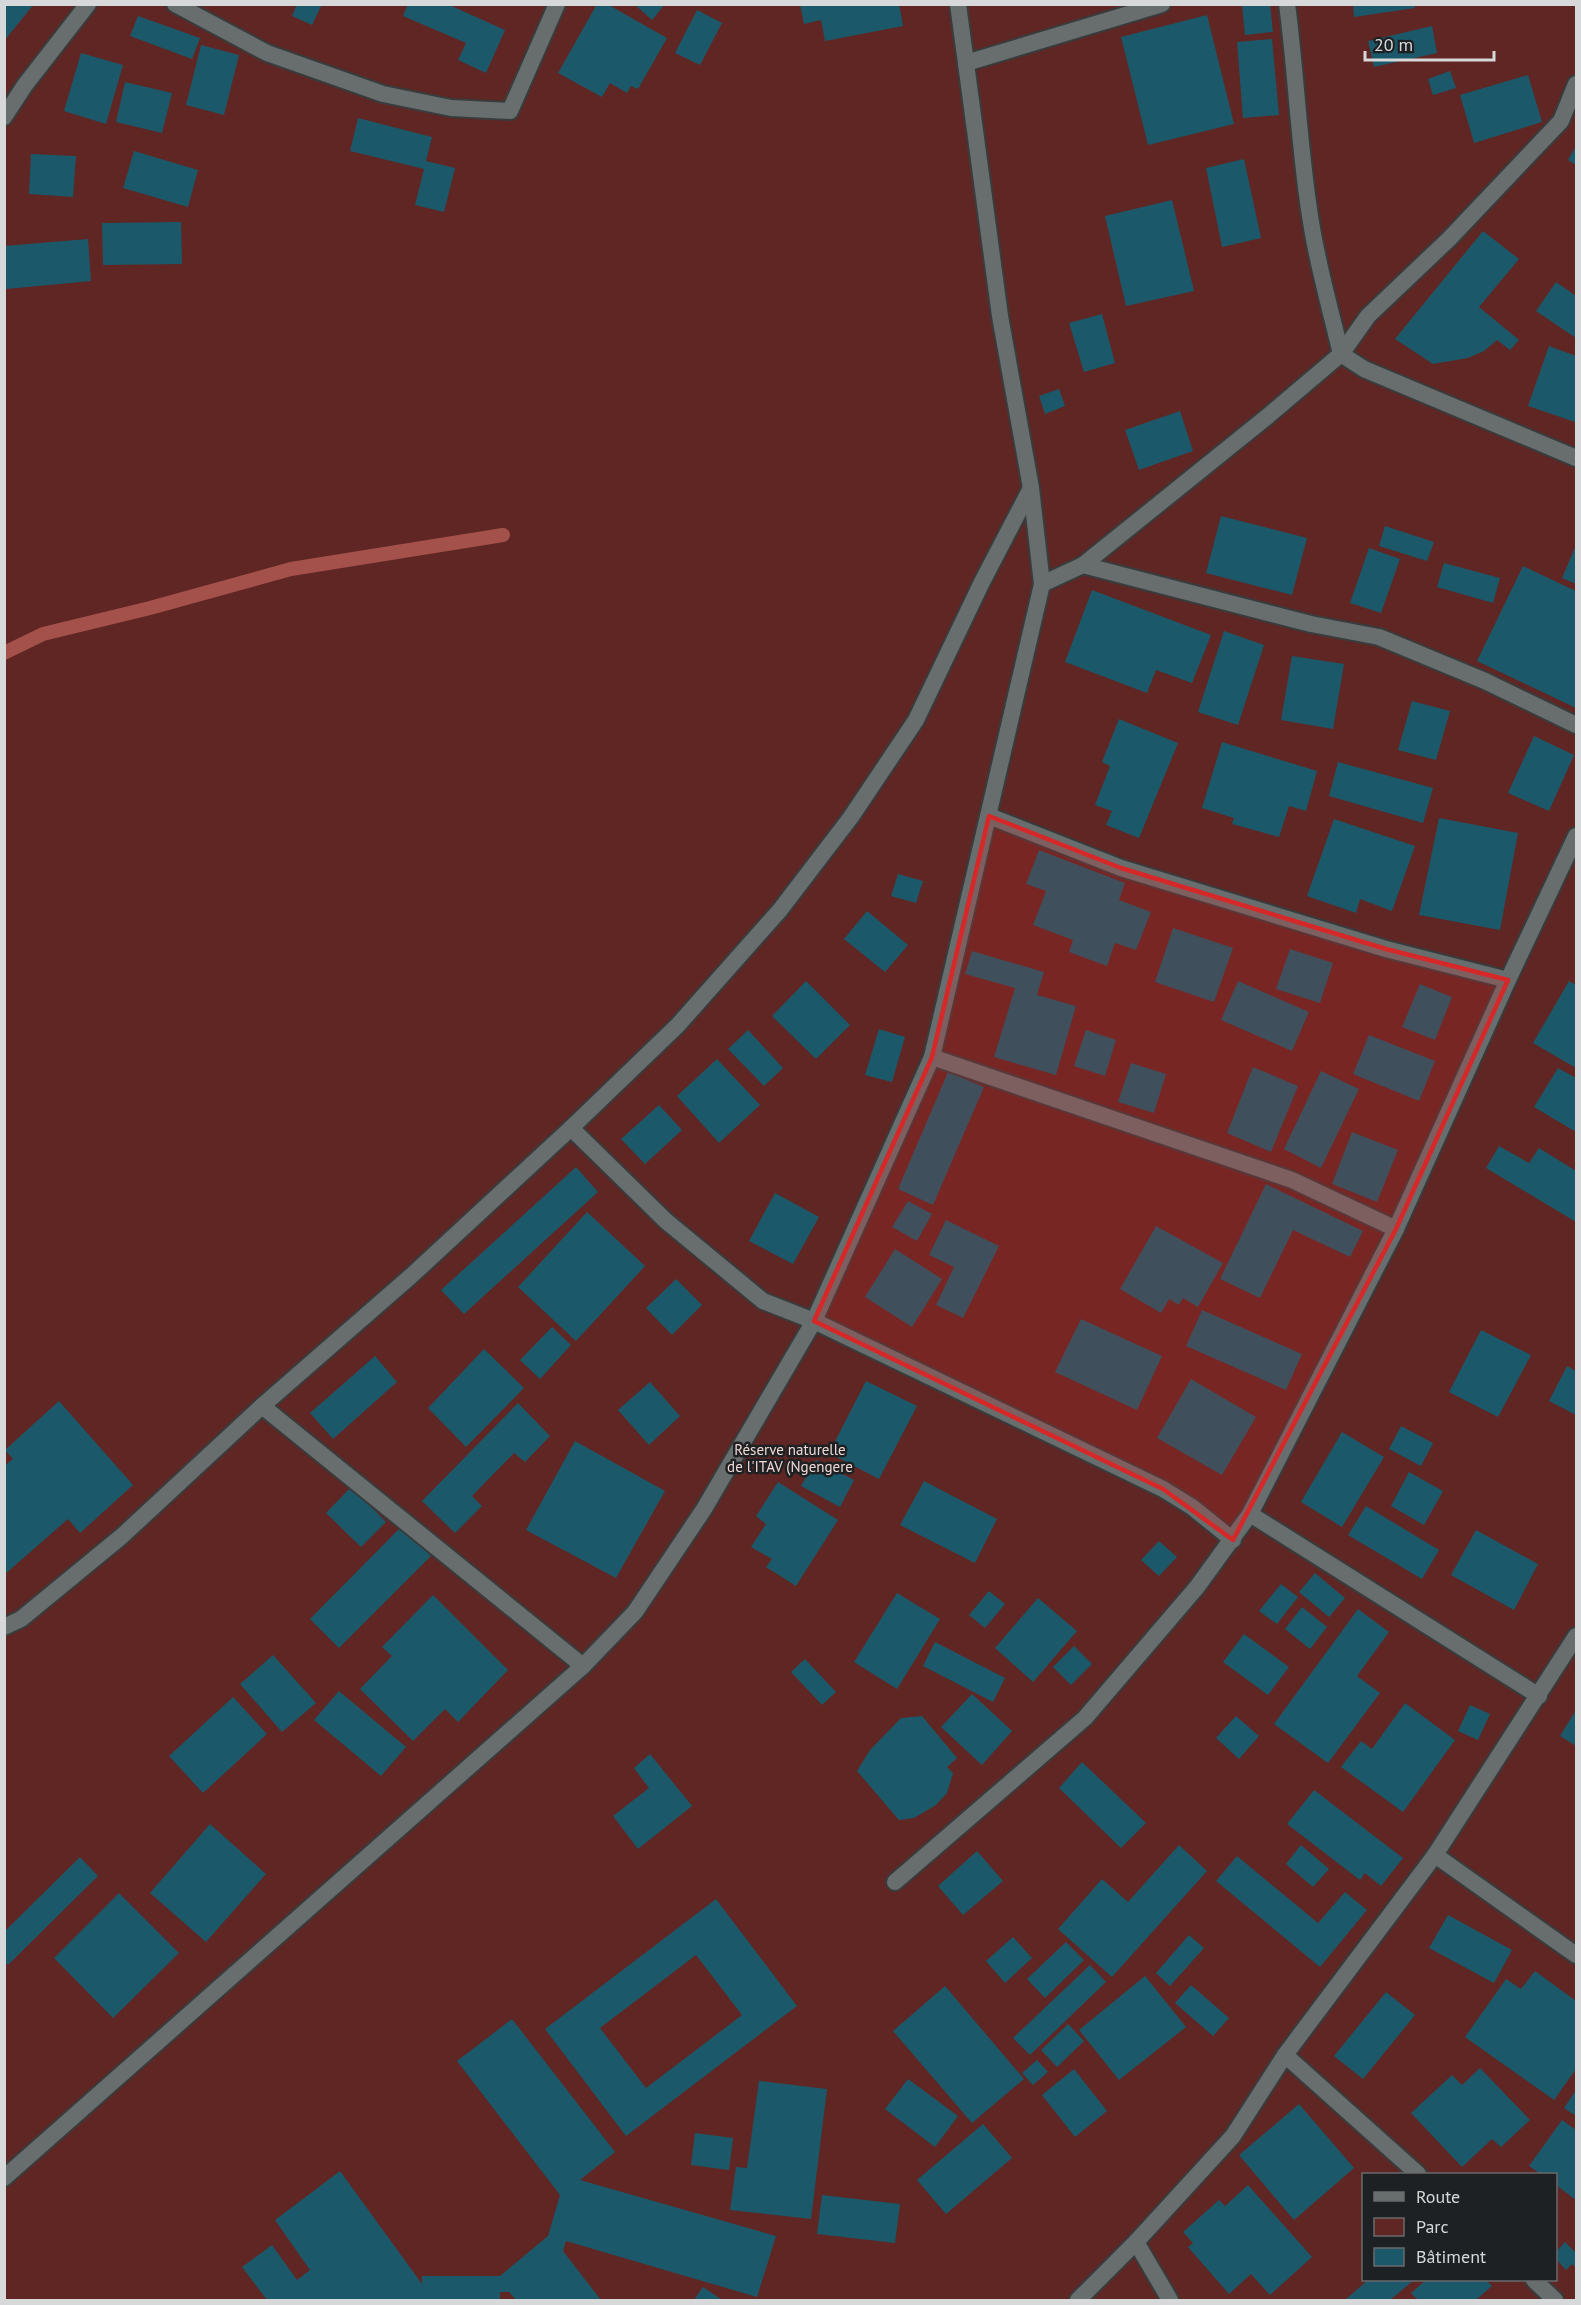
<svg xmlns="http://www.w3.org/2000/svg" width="1581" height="2305" viewBox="0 0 1581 2305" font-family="'PT Sans',sans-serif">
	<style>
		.green { fill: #5f2623; fill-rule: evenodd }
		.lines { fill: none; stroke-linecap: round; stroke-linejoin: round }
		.stream { stroke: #a4504b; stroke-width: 14 }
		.building { fill: #1b596a; fill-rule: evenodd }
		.minor-casing { stroke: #393c3d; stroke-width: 20 }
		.minor { stroke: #686d6e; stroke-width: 16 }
		.marked { fill: #d62828; fill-opacity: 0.2; stroke: #d62828; stroke-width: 4.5; stroke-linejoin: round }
		.labels { text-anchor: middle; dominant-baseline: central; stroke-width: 5; stroke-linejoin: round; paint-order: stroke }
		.park-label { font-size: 15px; fill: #f1d8d5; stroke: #1e2123 }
	</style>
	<rect width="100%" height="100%" fill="#1e2123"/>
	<path class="green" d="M5,5H1576V2300H5ZM1364,2174H1556V2280H1364Z"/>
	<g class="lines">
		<path class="stream" d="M4,653L43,634L150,608L291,569L503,535"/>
	</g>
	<g class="building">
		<path d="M4,4H34L4,41Z"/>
		<path d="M297,4H322L312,25L292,16Z"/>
		<path d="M408,4H447L505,30L486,73L458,60L466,43L403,16Z"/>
		<path d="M597,4H607L667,38L638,89L631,86L627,93L610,83L602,97L558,73Z"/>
		<path d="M634,4H665L652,20Z"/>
		<path d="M800,4H899L903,26L825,41L821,20L804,24Z"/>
		<path d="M1242,4H1270L1273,32L1245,35Z"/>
		<path d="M1353,4H1414L1415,8L1354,17Z"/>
		<path d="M697,10L722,23L700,65L675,53Z"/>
		<path d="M1207,15L1234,124L1148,145L1121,37Z"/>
		<path d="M138,16L200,38L192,59L130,36Z"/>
		<path d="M1432,26L1437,53L1374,67L1368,41Z"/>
		<path d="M1272,39L1279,115L1243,118L1237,42Z"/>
		<path d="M201,45L239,55L224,115L186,105Z"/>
		<path d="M81,53L123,65L106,124L64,111Z"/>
		<path d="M1450,71L1456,88L1433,95L1428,79Z"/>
		<path d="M1528,75L1542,122L1474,143L1460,95Z"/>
		<path d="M125,82L172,93L162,133L116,122Z"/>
		<path d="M358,118L432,137L426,161L455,168L444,212L415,205L424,169L350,151Z"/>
		<path d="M1576,146V165L1568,160Z"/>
		<path d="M134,151L198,170L188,207L123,188Z"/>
		<path d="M31,154L76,156L73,197L29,194Z"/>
		<path d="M1244,159L1261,238L1222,247L1206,168Z"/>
		<path d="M1172,200L1194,291L1126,306L1105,216Z"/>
		<path d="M181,222L182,264L103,265L102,223Z"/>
		<path d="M1483,231L1519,259L1479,307L1519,340L1510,350L1497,340L1484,351L1468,358L1433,364L1395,339Z"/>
		<path d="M88,239L91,281L6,289L4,246Z"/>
		<path d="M1556,282L1576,296V338L1536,311Z"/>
		<path d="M1102,314L1115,363L1084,372L1069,323Z"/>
		<path d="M1549,346L1576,356L1575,422L1528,406Z"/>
		<path d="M1059,389L1065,406L1045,414L1039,396Z"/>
		<path d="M1180,411L1193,451L1139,470L1125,430Z"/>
		<path d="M1221,516L1307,538L1292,595L1206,573Z"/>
		<path d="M1385,526L1434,542L1427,561L1379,546Z"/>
		<path d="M1576,545V584L1562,578Z"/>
		<path d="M1369,548L1400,559L1381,613L1350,603Z"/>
		<path d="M1444,563L1500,578L1493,603L1437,587Z"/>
		<path d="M1523,566L1576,591V708L1477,661Z"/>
		<path d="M1092,590L1211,635L1192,683L1156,670L1147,693L1065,662Z"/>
		<path d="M1224,631L1264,645L1238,725L1198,712Z"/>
		<path d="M1292,656L1344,664L1333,729L1281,720Z"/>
		<path d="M1412,701L1450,711L1436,760L1398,750Z"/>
		<path d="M1119,719L1178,743L1139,838L1106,825L1112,811L1095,805L1110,766L1102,762Z"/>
		<path d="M1534,736L1574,755L1549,811L1508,793Z"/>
		<path d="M1222,742L1317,771L1306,811L1289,806L1279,837L1232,824L1234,818L1202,808Z"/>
		<path d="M1338,762L1433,788L1423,823L1329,796Z"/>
		<path d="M1439,818L1518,833L1500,930L1419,915Z"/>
		<path d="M1334,819L1415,846L1392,911L1360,899L1356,913L1307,896Z"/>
		<path d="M1039,850L1125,883L1119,900L1151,912L1136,950L1115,943L1107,966L1069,952L1073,940L1033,925L1046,891L1026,884Z"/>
		<path d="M898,874L923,881L916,903L891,896Z"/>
		<path d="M867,911L908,945L885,972L844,939Z"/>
		<path d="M1173,928L1233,948L1214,1002L1155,982Z"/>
		<path d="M1290,949L1333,963L1320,1003L1276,989Z"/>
		<path d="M972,951L1044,972L1037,995L1076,1006L1056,1075L994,1057L1015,988L965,974Z"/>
		<path d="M806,981L850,1025L816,1059L772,1016Z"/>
		<path d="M1238,981L1309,1012L1292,1051L1221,1020Z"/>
		<path d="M1569,981L1576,985V1068L1533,1043Z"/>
		<path d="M1420,984L1452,997L1435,1040L1402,1027Z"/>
		<path d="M879,1029L905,1037L892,1082L865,1075Z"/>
		<path d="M748,1030L783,1068L764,1086L728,1049Z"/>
		<path d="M1086,1030L1116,1040L1105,1076L1074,1066Z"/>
		<path d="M1369,1035L1435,1061L1419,1101L1353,1074Z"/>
		<path d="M717,1059L760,1105L719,1143L677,1096Z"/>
		<path d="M1131,1063L1166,1074L1154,1113L1118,1102Z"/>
		<path d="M1253,1067L1298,1086L1271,1152L1227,1133Z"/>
		<path d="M1558,1068L1576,1078V1132L1534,1107Z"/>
		<path d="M1321,1071L1359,1089L1321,1168L1284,1149Z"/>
		<path d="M948,1072L984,1087L933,1205L898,1189Z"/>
		<path d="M659,1105L682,1130L645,1164L621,1139Z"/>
		<path d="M1352,1132L1398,1150L1377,1202L1332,1184Z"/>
		<path d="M1499,1146L1529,1163L1539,1148L1576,1171V1222L1486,1168Z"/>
		<path d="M576,1167L598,1192L464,1314L441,1290Z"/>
		<path d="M1266,1184L1363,1231L1350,1257L1293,1230L1260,1298L1220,1279Z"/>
		<path d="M775,1193L819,1217L793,1264L749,1241Z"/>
		<path d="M908,1201L932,1214L917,1241L892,1227Z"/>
		<path d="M587,1212L645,1266L576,1341L518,1287Z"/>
		<path d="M946,1220L999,1246L963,1318L936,1305L954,1267L929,1255Z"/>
		<path d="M1156,1226L1223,1263L1198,1307L1183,1298L1179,1305L1169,1299L1161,1313L1120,1289Z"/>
		<path d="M895,1249L942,1279L912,1327L865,1297Z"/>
		<path d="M676,1279L702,1305L672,1335L646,1308Z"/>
		<path d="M1202,1310L1302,1354L1286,1390L1186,1346Z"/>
		<path d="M1081,1319L1162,1356L1137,1410L1055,1372Z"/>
		<path d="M552,1327L571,1345L540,1379L520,1360Z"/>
		<path d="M1481,1330L1531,1355L1498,1417L1449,1392Z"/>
		<path d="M484,1349L524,1388L466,1447L428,1408Z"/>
		<path d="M375,1356L397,1382L333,1439L310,1413Z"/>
		<path d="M1567,1366L1576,1371V1415L1549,1401Z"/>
		<path d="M1191,1379L1256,1417L1222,1475L1157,1438Z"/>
		<path d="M866,1381L917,1406L879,1479L829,1453Z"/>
		<path d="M650,1382L680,1416L649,1445L618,1410Z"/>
		<path d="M59,1401L133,1485L80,1533L68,1519L4,1575V1466L13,1459L5,1450Z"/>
		<path d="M518,1403L550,1436L525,1462L514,1453L472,1496L482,1506L455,1533L422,1501Z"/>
		<path d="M1401,1426L1433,1443L1421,1466L1389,1449Z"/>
		<path d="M1342,1432L1384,1457L1342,1527L1301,1502Z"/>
		<path d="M575,1441L665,1491L616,1578L526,1530Z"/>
		<path d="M816,1460L854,1480L840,1507L801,1486Z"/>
		<path d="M1409,1472L1443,1491L1424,1525L1391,1506Z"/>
		<path d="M924,1481L997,1519L975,1563L900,1525Z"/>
		<path d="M778,1482L838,1520L796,1586L766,1567L772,1559L751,1547L766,1524L756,1516Z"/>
		<path d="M351,1487L386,1522L361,1547L326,1513Z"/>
		<path d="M1366,1506L1439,1550L1422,1579L1348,1535Z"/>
		<path d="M401,1527L431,1556L339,1648L310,1619Z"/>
		<path d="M1476,1530L1538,1564L1514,1610L1451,1575Z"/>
		<path d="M1159,1541L1177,1557L1159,1576L1141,1560Z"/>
		<path d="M1315,1573L1345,1598L1329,1617L1299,1592Z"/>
		<path d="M1281,1584L1298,1597L1277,1624L1259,1611Z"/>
		<path d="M989,1591L1005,1604L985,1628L969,1615Z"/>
		<path d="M897,1593L940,1619L897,1689L854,1662Z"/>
		<path d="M433,1595L508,1670L458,1722L445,1709L413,1741L360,1689L392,1656L382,1647Z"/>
		<path d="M1038,1598L1077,1631L1033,1682L995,1648Z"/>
		<path d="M1302,1607L1327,1627L1310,1649L1285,1629Z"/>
		<path d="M1358,1609L1389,1632L1357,1676L1380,1693L1328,1763L1274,1724Z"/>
		<path d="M1244,1634L1289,1667L1268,1695L1223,1662Z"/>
		<path d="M935,1642L1005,1678L993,1702L923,1666Z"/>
		<path d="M1074,1646L1092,1664L1071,1685L1053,1667Z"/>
		<path d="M273,1655L316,1703L282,1732L240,1684Z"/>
		<path d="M805,1659L836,1692L822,1705L791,1672Z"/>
		<path d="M339,1691L406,1747L381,1776L314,1720Z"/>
		<path d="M972,1694L1012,1731L982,1765L941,1727Z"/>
		<path d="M233,1697L267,1734L203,1793L169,1756Z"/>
		<path d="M1405,1703L1455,1740L1403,1812L1341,1767L1361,1741L1372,1749Z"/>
		<path d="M1470,1705L1490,1714L1478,1740L1458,1731Z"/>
		<path d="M1576,1710V1746L1560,1736Z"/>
		<path d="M922,1716L957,1758L947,1767L953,1773L947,1793L936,1805L914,1818L899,1820L857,1771L870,1750L901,1718Z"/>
		<path d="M1236,1716L1259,1736L1239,1759L1216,1738Z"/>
		<path d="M650,1754L692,1806L638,1849L613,1816L649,1788L634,1768Z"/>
		<path d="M1082,1762L1146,1823L1121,1848L1059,1788Z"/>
		<path d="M1314,1790L1403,1858L1381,1886L1365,1873L1360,1880L1287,1824Z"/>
		<path d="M210,1824L266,1874L206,1942L150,1893Z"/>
		<path d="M1179,1845L1207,1871L1112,1977L1058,1929L1102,1879L1128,1902Z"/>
		<path d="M1301,1845L1329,1869L1313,1887L1286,1864Z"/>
		<path d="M977,1851L1003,1881L963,1915L938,1886Z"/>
		<path d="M1237,1856L1318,1923L1345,1892L1367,1910L1320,1967L1216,1881Z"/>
		<path d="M80,1857L98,1876L8,1965L4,1961V1932Z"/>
		<path d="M119,1893L179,1953L113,2018L54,1958Z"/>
		<path d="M716,1899L797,2006L626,2136L545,2029ZM696,1955L742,2015L646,2088L600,2028Z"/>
		<path d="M1448,1915L1512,1950L1494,1983L1429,1948Z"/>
		<path d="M1189,1935L1204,1948L1170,1986L1156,1973Z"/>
		<path d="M1013,1937L1032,1958L1005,1983L986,1961Z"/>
		<path d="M1066,1942L1084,1960L1045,1998L1027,1979Z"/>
		<path d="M1090,1965L1106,1982L1030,2055L1013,2038Z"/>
		<path d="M1535,1971L1576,2001V2069L1554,2100L1465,2037L1506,1979L1521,1989Z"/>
		<path d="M1145,1976L1186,2027L1119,2080L1079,2030Z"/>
		<path d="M1191,1985L1229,2018L1213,2036L1175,2003Z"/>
		<path d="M945,1986L1024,2079L972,2123L893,2031Z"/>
		<path d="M1386,1992L1415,2015L1363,2079L1334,2056Z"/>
		<path d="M512,2019L615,2152L580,2180L776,2236L757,2297L566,2241L563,2251L601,2300H516L509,2292H500V2300H267L242,2267L272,2245L297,2280L310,2270L275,2220L340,2171L422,2284V2276H500L548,2236L560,2195L457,2061Z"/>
		<path d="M1068,2024L1084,2041L1057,2067L1041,2050Z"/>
		<path d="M1037,2060L1048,2072L1033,2085L1022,2073Z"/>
		<path d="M1480,2068L1530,2120L1501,2147L1492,2139L1462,2167L1411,2113L1452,2075L1462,2085Z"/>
		<path d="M1074,2069L1107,2111L1075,2137L1042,2095Z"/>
		<path d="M908,2079L958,2116L935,2147L885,2109Z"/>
		<path d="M759,2081L827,2089L811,2219L730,2210L736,2167L747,2168Z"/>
		<path d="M1576,2090V2116L1564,2108Z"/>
		<path d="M1299,2104L1354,2168L1294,2220L1239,2155Z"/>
		<path d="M1562,2120L1576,2130V2200L1556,2185V2174H1541L1529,2166Z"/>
		<path d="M983,2124L1012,2158L946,2214L917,2180Z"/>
		<path d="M695,2133L733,2138L729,2170L691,2165Z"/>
		<path d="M1248,2185L1312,2257L1270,2295L1251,2274L1229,2294L1188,2247L1193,2243L1183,2232L1219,2200L1225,2206Z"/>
		<path d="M822,2195L900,2204L895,2243L817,2234Z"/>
		<path d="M1565,2242L1576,2253V2268L1572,2264L1566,2270L1556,2259V2252Z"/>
		<path d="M1368,2280H1414L1390,2300H1345Z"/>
		<path d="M1426,2280H1486L1492,2286L1476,2300H1418L1411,2293Z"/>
		<path d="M703,2287L722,2300H694Z"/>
	</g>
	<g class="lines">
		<defs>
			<g id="minor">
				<path d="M175,4L267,53L383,94L451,108L510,111L557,4"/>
				<path d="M1287,4C1297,79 1299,154 1312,228C1319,270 1331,312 1341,354L1364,369L1576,458"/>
				<path d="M966,63L1162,4"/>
				<path d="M4,117L25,85L88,4"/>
				<path d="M1083,565L1268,416L1341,354L1368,316L1449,239L1561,121L1576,84"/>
				<path d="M1042,584L1083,565L1311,624L1379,637L1485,681L1576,725"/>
				<path d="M989,816L1121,868L1386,949L1508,980"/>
				<path d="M932,1057L1292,1180L1396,1229"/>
				<path d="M571,1128L666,1221L763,1301L814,1321L1163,1489L1192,1507L1233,1540"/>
				<path d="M262,1406L583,1666"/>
				<path d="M1250,1514L1539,1696"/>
				<path d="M4,1627L21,1619L122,1536L262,1406L411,1276L571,1128L678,1025L780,910L851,817L916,720L982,582L1031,488"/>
				<path d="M1435,1855L1576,1955"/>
				<path d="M895,1882L1085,1718L1197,1587L1250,1514L1396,1229L1508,980L1576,836"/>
				<path d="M1285,2055L1418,2174"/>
				<path d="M4,2178L583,1666L635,1612L704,1509L814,1321L932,1057L1042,584L1031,488L1000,316L958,4"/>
				<path d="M1136,2242L1170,2300"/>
				<path d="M1534,2280L1555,2300"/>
				<path d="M1078,2300L1136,2242L1233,2136L1285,2055L1435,1855L1576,1636"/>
			</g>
		</defs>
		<use href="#minor" class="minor-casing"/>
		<use href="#minor" class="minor"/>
	</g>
	<path class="marked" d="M989,816L1121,868L1386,949L1508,980L1396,1229L1233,1540L1163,1489L814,1321L932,1057Z"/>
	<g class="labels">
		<g class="park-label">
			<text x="790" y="1449">Réserve naturelle<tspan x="790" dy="17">de l'ITAV (Ngengere</tspan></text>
		</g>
	</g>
	<rect width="1581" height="2305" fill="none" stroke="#d6d8d9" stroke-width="12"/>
	<rect x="1362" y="2173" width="195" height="108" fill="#1e2123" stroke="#686a6c" stroke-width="1.5"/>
	<rect x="1374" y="2192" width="30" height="9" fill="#686d6e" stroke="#686a6c" stroke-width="1.5"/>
	<text x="1416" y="2203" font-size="18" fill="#d6d8d9">Route</text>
	<rect x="1374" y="2218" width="30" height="18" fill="#5f2623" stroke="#686a6c" stroke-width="1.5"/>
	<text x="1416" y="2233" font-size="18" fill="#d6d8d9">Parc</text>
	<rect x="1374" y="2248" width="30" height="18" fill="#1b596a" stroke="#686a6c" stroke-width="1.5"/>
	<text x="1416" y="2263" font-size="18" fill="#d6d8d9">Bâtiment</text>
	<path d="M1365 51v9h129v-9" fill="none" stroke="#d6d8d9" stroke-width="3"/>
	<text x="1374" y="51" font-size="18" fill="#d6d8d9" stroke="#1e2123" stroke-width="4.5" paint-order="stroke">20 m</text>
</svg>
